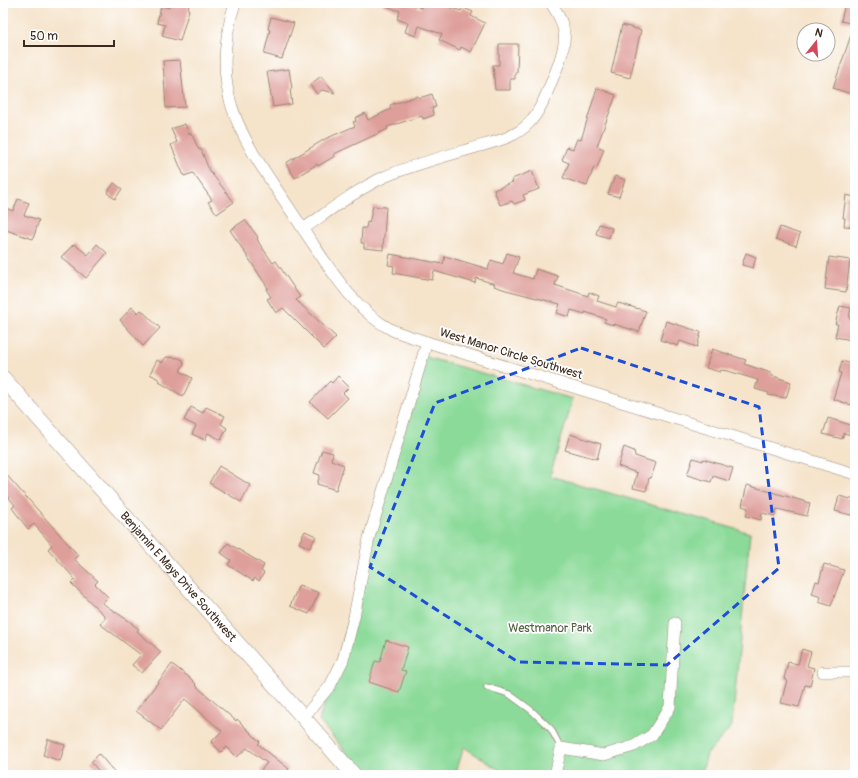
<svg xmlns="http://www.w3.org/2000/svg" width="858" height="778" viewBox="0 0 858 778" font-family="Pangolin,sans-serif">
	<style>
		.green { fill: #8bda99; stroke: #63825c }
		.building { fill: #de9e9a }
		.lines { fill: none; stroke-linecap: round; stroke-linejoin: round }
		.lane-casing { stroke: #988674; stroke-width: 7 }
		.street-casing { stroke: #988674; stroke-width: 12 }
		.secondary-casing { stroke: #988674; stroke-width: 16 }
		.lane { stroke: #fff; stroke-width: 5.5 }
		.street { stroke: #fff; stroke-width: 11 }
		.secondary { stroke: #fff; stroke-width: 15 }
		.marked { fill: none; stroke: #1d4ed8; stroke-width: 3; stroke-dasharray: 8 5; stroke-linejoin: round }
		.labels { text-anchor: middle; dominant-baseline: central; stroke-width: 3.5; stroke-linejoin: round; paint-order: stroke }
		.street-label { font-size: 12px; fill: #3b2a1e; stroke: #fff }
		.park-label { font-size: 12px; fill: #535f43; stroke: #fff }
	</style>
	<rect width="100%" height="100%" fill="#fff"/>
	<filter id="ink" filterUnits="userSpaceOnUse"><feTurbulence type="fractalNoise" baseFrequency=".025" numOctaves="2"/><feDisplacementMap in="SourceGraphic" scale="8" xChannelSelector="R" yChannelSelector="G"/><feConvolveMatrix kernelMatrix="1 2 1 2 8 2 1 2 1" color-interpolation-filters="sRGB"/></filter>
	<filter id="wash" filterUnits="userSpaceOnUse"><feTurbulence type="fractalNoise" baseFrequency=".012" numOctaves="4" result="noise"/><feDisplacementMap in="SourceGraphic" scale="16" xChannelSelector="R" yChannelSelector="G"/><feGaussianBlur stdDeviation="0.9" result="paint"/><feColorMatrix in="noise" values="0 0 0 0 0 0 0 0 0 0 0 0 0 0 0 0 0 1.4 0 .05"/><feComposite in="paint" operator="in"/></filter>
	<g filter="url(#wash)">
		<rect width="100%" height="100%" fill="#f5e3ca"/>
		<path class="green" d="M422,356L573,399L550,476L750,533L732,726L707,754L701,775H507L464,747L455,775H366L319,721L344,638Z"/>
		<g id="blocks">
			<g class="building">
				<path d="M170,3H189L188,10H189L180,41L162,36L165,25L157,23L161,6L169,8Z"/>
				<path d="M383,3H406L421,8L422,3H439L461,11L462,7L473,12L471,16L485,23L471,52L461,47L460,50L439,40L442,34L419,26L416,36L405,32L408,23L397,19L400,11L383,5Z"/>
				<path d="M845,3H855V24L841,21Z"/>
				<path d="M271,17L294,23L282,59L264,54L270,30L268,29Z"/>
				<path d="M622,25L641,30L630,78L611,73Z"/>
				<path d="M853,29H855V83L851,94L833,88Z"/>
				<path d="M499,44H518L517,72H515V79H510V90H495L493,65H499Z"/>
				<path d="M180,60L185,107L166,108L163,61Z"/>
				<path d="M289,69L292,89H290L292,104L273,107L267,72Z"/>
				<path d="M321,76L335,93L322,90L317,94L310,85Z"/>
				<path d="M597,88L616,95L597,146L604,149L597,168L594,167L587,186L563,178L569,163L562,160L567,147L573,149L577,139L581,140Z"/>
				<path d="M432,94L436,107L432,108L434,115L423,119L422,116L387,127L388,129L334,154L335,156L318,166L317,164L295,178L286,163L325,139L355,126L353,122L356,121L355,118L365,113L368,120L391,109L390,105L418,96L419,98Z"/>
				<path d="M185,124L189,134L191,133L199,150L201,149L209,170L234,202L217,214L208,202L212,200L193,173L184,176L171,145L177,142L171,129Z"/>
				<path d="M532,171L539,189L523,195L525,200L514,204L512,201L500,205L494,190L513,182L512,179Z"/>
				<path d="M615,176L625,180L619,197L608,194Z"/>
				<path d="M114,183L122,189L115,199L107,193Z"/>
				<path d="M846,195L855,197V227L844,226L845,218H843Z"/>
				<path d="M18,199L29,203L24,215L39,220L33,239L3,229V207L13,211Z"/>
				<path d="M373,206L386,207L383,250L364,248V243H361L362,228H366L367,222L369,223Z"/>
				<path d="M245,220L258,237L257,238L259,243L273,263L276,261L300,297L296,300L336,337L324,349L283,308L276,313L267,299L271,297L266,289L268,288L230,230Z"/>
				<path d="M599,224L612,228L609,238L596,234Z"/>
				<path d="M780,227L800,234L796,246L776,239Z"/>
				<path d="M74,244L88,255L97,244L107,253L86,278L61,257Z"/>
				<path d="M507,253L519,257L513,273L533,279L536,269L558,276L555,285L588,296L589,292L599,296L597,301L616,307L618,303L646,311L639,332L614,324L613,325L604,322L606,319L585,312V314L571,310L569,317L557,313L560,304L506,290L494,286L495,284L476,278L475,283L434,271L432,280L393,273L394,266L388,265L390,254L443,264L445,256L488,269L491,260L503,264Z"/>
				<path d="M746,253L756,257L753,268L742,265Z"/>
				<path d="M829,257L850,260L846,292L825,289Z"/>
				<path d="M840,306L851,308L849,318L854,319L852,340L835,337L838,324H835Z"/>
				<path d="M132,307L138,313L141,310L160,328L143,346L120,320Z"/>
				<path d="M666,321L701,332L697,347L680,341L678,346L660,340Z"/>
				<path d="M712,349L746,360L744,364L771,373L770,375L791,382L786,398L768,395L769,393L755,389L758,380L728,371L721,370L720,372L706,368Z"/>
				<path d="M166,357L179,358L183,360L184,364L180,371L192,378L183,396L159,382L160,380L150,374L157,360L162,363Z"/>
				<path d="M842,361L855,365V393L851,405L833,399L841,373L839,372Z"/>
				<path d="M338,376L349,387L343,393L348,398L328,418L310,402L330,381L332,383Z"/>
				<path d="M191,407L203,413L206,407L225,416L221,424L227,428L221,440L208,433L205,440L192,434L196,426L184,420Z"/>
				<path d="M828,418L854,426L851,435L844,433L842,439L823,434Z"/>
				<path d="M570,434L601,444L597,459L565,450Z"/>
				<path d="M624,447L634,451L635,456L656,463L651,478H649L646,491L633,488L637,473L618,466Z"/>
				<path d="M322,450L333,453L331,460L344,465L336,490L317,484L320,475L314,473Z"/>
				<path d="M693,458L703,461V459L733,468L729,481L713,476L711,482L687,475Z"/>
				<path d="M219,466L250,485L241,502L209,483Z"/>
				<path d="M3,471L78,555L74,559L98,581L95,584L108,597L102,603L132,623V624L139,629L137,631L161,652L142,673L132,665L141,655L100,624L106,617L71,583L75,579L48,549L52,545L34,524L28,529L12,508L15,505L3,491Z"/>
				<path d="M747,485L810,503L807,516L777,509L775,516L762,513L761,520L746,516L748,508L742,506Z"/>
				<path d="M839,496L855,500V516L835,511Z"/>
				<path d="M305,531L316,536L310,548L299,543Z"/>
				<path d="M228,543L264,565L261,571L264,573L259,581L255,578L253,581L228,565L231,560L221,553Z"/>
				<path d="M824,564L844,570L831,606L819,602L821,597L812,594L816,581L819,582Z"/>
				<path d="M299,585L319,593L309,614L290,606Z"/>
				<path d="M386,640L408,647L401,670L406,671L399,692L369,682L375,661L380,662Z"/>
				<path d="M802,649L811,652L807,666L814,668L810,686L805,685L799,707L781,703L787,680L784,679L788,662L798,664Z"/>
				<path d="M172,664L190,678L196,684L195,685L236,721L237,719L260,742L258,744L289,769L284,775H267L261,770L267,763L247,748L237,757L227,747L221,752L211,742L222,731L185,699L161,730L136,711Z"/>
				<path d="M48,739L65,745L60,761L43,755Z"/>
				<path d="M99,754L117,775H102L91,762Z"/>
			</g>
		</g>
	</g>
	<g filter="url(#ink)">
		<use href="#blocks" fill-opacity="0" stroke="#988674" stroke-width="1"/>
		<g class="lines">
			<defs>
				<path id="lane" d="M487,687L509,694L531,710L551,729L561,748"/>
				<g id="street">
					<path d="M235,3C203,102 253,151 303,229C329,211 355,191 384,177C412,165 442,157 470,149C489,143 514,139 528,124C542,110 548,89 556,71C567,43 569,29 551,3"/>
					<path d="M303,229C328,265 352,309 392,330C403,335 416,338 427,342L855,474"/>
					<path d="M823,672H855"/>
					<path d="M303,718L330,686L343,660L354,617L369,538L427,342"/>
					<path d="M555,775L561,748L604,755L634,746L652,735L670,707L675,623"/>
				</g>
				<g id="secondary">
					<path id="s1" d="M3,378L354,775"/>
				</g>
			</defs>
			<use href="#lane" class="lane-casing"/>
			<use href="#street" class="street-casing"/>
			<use href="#secondary" class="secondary-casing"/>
			<use href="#lane" class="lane"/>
			<use href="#street" class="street"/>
			<use href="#secondary" class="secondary"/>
		</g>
	</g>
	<path class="marked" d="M581,348L759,407L779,568L667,665L518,662L370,567L435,403Z"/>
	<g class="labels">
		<g class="street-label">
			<text transform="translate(511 354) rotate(17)">West Manor Circle Southwest</text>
			<text stroke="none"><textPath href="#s1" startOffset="265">Benjamin E Mays Drive Southwest</textPath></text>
		</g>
		<g class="park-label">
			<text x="550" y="628">Westmanor Park</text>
		</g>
	</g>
	<rect width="858" height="778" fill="none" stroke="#fff" stroke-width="16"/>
	<g transform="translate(816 42) rotate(17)"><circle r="19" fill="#ffffff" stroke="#b1aaa5"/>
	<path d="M0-3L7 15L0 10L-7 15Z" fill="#d1495b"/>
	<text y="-6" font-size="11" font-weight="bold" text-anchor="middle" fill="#3b2a1e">N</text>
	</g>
	<path d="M24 40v6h90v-6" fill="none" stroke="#3b2a1e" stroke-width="2"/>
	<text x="30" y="40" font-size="12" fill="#3b2a1e" stroke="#ffffff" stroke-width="3" paint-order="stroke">50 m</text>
</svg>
